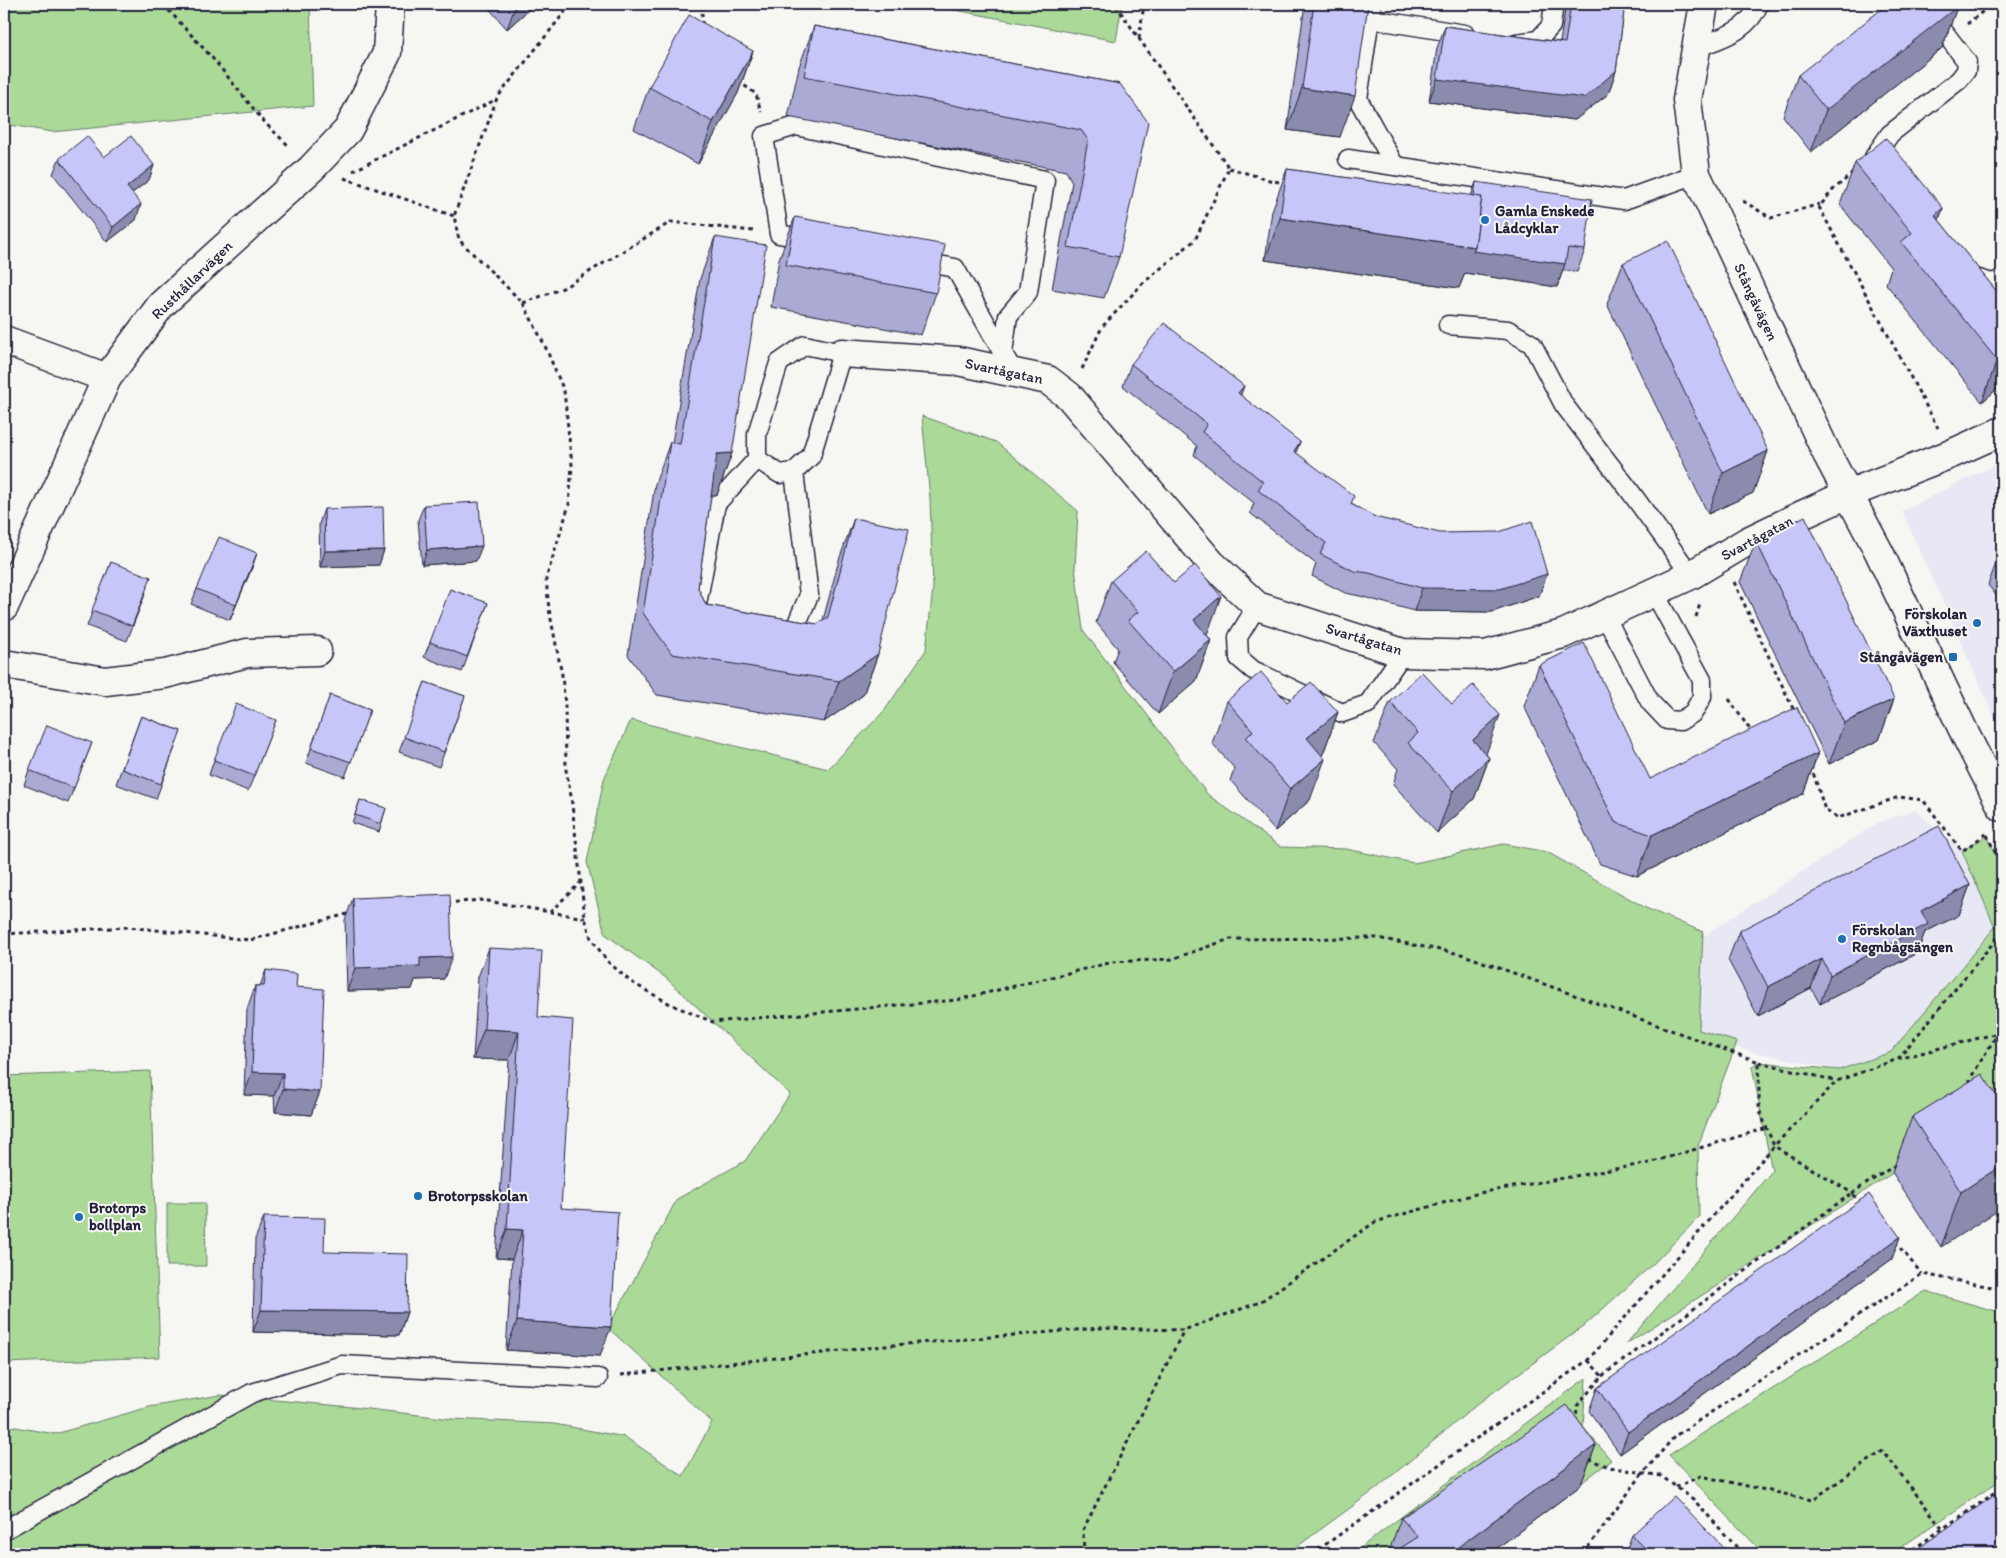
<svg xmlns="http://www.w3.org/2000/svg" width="2006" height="1558" viewBox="0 0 2006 1558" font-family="Itim,sans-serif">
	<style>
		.built { fill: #e8e8f4 }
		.green { fill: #abd998; stroke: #667e6a }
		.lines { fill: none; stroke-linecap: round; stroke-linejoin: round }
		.service-casing { stroke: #22223b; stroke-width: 21 }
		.minor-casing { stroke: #22223b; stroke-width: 31 }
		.path { stroke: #22223b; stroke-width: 3; stroke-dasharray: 4 4; stroke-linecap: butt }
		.service { stroke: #f6f6f2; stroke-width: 18 }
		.minor { stroke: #f6f6f2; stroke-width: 28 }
		.wall { fill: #abaad5; stroke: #22223b }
		.shaded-wall { fill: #8b8bae; stroke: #22223b }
		.building { fill: #c7c6f8; stroke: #22223b }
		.poi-dot { fill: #1f6fb2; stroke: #f6f6f2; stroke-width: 2 }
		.labels { text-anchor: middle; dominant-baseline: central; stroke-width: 4; stroke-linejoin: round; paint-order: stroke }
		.poi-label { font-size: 15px; font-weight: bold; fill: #22223b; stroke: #f6f6f2; text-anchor: start }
		.street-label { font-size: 15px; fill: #22223b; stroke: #f6f6f2 }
	</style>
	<rect width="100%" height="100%" fill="#f6f6f2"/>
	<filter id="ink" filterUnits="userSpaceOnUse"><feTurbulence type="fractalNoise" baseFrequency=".02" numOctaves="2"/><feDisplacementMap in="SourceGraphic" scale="10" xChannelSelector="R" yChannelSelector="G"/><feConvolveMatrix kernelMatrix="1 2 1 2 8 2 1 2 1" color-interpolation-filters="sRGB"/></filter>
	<g filter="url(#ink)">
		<g class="built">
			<path d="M2002,461V734L1902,511Z"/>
			<path d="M1915,810L1962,851L1995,927L1891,1052L1839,1070L1741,1049L1681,1024L1680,951L1877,823Z"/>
		</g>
		<g class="green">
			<path d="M4,4H310L313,106L52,132L4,124Z"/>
			<path d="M924,4H1122L1116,41Z"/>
			<path d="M922,416L996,442L1078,511L1075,568L1083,630L1208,795L1281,847L1346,849L1414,863L1504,844L1547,852L1646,908L1703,932L1699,1030L1737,1042L1698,1146L1699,1217L1654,1263L1585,1325L1480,1402L1376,1489L1287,1554H4V1425L55,1434L149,1407L220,1395L352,1407L452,1419L554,1424L625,1437L683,1476L712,1422L608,1328L677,1199L745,1161L790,1094L666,978L605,934L587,862L604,779L631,720L828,769L885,710L926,650L933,588L930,498Z"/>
			<path d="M1987,835L2002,867V1119L1994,1108L1626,1344L1772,1171L1752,1066L1759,1062L1839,1070L1891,1052L1995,927L1962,851Z"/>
			<path d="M150,1071L160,1357L4,1363V1076Z"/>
			<path d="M167,1203H205L206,1266H167Z"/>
			<path d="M1926,1291L2002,1313V1479L1891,1554H1764L1669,1455Z"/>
			<path d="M1586,1378L1583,1427L1611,1460L1580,1484L1409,1554H1352Z"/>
		</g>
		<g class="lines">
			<defs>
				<g id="service">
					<path d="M1372,4L1358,99L1395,166"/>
					<path d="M1370,19L1465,34"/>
					<path d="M1516,43L1538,40L1551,26L1554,4"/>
					<path d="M1695,48C1721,38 1748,32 1759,4"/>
					<path d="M1874,157L1890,134L1959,80L1966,71L1967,62L1938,24"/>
					<path d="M1348,159L1624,200L1696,174"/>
					<path d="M810,240L779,234L764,136L796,126L1045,180L1028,292L1008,316L1003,353"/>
					<path d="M919,261L955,268L1014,373"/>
					<path d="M1966,275L1992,283L2002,279"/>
					<path d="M1448,325L1508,330L1532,344L1564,405L1627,487L1691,575"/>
					<path d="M805,345L842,353L811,456L794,472L780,474L757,459V434L779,363Z"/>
					<path d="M1257,606L1238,637L1239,658L1253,670L1342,713L1368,704L1403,653"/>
					<path d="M1604,614L1650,702L1667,720L1680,721L1693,713L1702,697V680L1654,592"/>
					<path d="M695,615L716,504L757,459"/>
					<path d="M789,642L809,595L794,472"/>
					<path d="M4,1530L252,1393L342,1365L598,1378"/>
				</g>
				<g id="minor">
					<path d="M1704,4L1687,100L1696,174L1827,454L1879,552L1966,736L2002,807"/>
					<path d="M4,340L107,378"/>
					<path d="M842,353L958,361L1048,380L1069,396L1211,563L1257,606L1403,653L1485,655L1563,634L1691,575L1748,541L1802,515L1848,494L1951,454L2002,431"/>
					<path d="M4,607L107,378L161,305L312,168L348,130L387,53L390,4"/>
					<path d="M4,664L105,681L165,674L247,653L317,651"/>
				</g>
			</defs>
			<use href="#service" class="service-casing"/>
			<use href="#minor" class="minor-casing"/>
			<g class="path">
				<path d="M163,4L215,61L265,123L290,147"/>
				<path d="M571,4L497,98L454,216L459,240L523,303L545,346L564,391L572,465L569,505L546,579L549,609L562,675L565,705L566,770L571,796L585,918L591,938L607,961L631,982L672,1005L713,1022L957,1000L1113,962L1172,959L1230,939L1377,938L1461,954L1759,1062V1109L1774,1146L1852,1193L1897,1164"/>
				<path d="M1967,24L1992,4"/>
				<path d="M702,25V4"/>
				<path d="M1139,38L1144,4"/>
				<path d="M738,81L756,94L761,112"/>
				<path d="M1229,168L1273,181L1286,183"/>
				<path d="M353,171L497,99"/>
				<path d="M1853,173L1833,190L1819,207L1938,428"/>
				<path d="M344,178L454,216"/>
				<path d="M1743,201L1771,218L1820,204"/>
				<path d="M523,303L563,288L671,222L753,231"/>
				<path d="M1082,369L1102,327L1143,283L1195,240L1229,168L1115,4"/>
				<path d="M1734,582L1795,713"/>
				<path d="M1696,617L1700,604"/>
				<path d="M1729,699L1748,727L1753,731"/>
				<path d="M1811,766L1825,810L1838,818L1899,797L1923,800L1962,851L1989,832"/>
				<path d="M1987,835L2002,867"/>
				<path d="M447,903L482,900L585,918"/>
				<path d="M550,912L581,882"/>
				<path d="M4,934L128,927L250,940L351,913"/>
				<path d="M1898,1059L2002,932"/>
				<path d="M1759,1062L1837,1081"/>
				<path d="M1970,1083V1079L1998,1033"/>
				<path d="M1895,1242L1922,1274"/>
				<path d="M621,1375L894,1345L1100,1328L1184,1330L1260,1302L1375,1222L1479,1193L1649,1163L1767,1128"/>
				<path d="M1602,1376L1852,1193L1861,1203"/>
				<path d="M1576,1422L1577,1406L1602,1376L1588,1360"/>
				<path d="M1588,1459L1609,1467L1661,1476L1693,1499L1743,1554"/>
				<path d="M1676,1487L1701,1476L1812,1500L1883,1451L1943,1529"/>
				<path d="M1084,1554L1083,1530L1184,1330"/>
				<path d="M1312,1554L1588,1360L1774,1146L1837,1081L1898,1059L2002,1032"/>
				<path d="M1583,1554L1643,1473L1675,1436L1922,1274L2002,1289"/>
				<path d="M1906,1554L2002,1488"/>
			</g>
			<use href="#service" class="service"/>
			<use href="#minor" class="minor"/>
		</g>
		<g class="wall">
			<path d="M485,4H535L507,29Z"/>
			<path d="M1305,4H1368L1340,137L1287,130Z"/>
			<path d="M1566,4H1625L1616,71L1608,94L1575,120L1429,101L1437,48L1445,26L1560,42Z"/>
			<path d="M1956,10L1942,48L1811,152L1783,116L1798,75Z"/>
			<path d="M814,26L1120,84L1119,257L1104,298L1052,289L1072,182L1066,171L788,117L799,67Z"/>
			<path d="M753,51L738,93L698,164L634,129L649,87Z"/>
			<path d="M104,157L154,165L149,180L132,193L136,220L107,242L53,174L59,159Z"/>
			<path d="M1855,163L1943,208L1939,220L2002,298V385L1982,402L1886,284L1891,268L1840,205Z"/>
			<path d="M1287,169L1471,196L1476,182L1585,250L1577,272L1563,270L1557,287L1465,273L1459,288L1265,260L1272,211Z"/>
			<path d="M795,217L936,293L921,335L771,307L779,259Z"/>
			<path d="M715,237L732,453L717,495H711L698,588L706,605L817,624L823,620L839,560L854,518L878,654L863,695L824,722L657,695L628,655L655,484L670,442L672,443L700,279Z"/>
			<path d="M1623,263L1768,451L1753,493L1708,514L1607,304Z"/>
			<path d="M1131,364L1241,395L1297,453L1351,504L1375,517L1547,574L1539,596L1492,612L1414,611L1360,596L1345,593L1312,576L1316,564L1250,513L1254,503L1194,455L1197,446L1123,386Z"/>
			<path d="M424,505L476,561L422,565L418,520Z"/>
			<path d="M324,509L384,550L379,565L320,567L319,524Z"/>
			<path d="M1756,541L1894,699L1879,740L1829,764L1740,582Z"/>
			<path d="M2002,552V603L1988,585L1999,555Z"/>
			<path d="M257,553L230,620L191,604L197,589Z"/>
			<path d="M111,562L146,592L127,641L87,626Z"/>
			<path d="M1111,581L1207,635L1211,640L1196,681L1158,714L1113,662L1118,649L1096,622Z"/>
			<path d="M488,603L462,672L424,657L430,642Z"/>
			<path d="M1539,665L1650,779L1818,753L1803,794L1637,876L1600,864L1524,706Z"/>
			<path d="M425,682L465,696L439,767L399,752Z"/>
			<path d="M330,695L370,710L345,777L306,763Z"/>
			<path d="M1227,701L1287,702L1338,712L1323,754L1322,755L1310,800L1275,831L1230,780L1235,769L1212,743Z"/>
			<path d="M1390,702L1486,754L1489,758L1474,799L1437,833L1393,784L1398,769L1374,743Z"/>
			<path d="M141,716L181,731L156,799L116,784Z"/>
			<path d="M276,720L248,791L209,775L214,760Z"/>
			<path d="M92,743L68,803L24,785L29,770Z"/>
			<path d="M360,800L386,808L379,832L352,823Z"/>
			<path d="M1970,885L1959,915L1925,932L1917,953L1820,1004L1811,988L1758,1016L1728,960L1739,931Z"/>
			<path d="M353,898L444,979L415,980L412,989L347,991L345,920Z"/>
			<path d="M489,948L538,1017L561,1208L600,1356L506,1350L512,1259L496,1258L509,1060L473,1059L478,977Z"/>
			<path d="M266,970L296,987L320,1092L311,1115L275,1112L274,1096L244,1095L247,1009L255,986H260Z"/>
			<path d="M2002,1104L1941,1247L1892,1172L1912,1117Z"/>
			<path d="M264,1217L324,1252L407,1312L399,1335L253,1332L255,1239Z"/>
			<path d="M1892,1259L1620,1454L1589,1411L1597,1388Z"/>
			<path d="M1596,1445L1580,1486L1489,1554H1388L1401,1518Z"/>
			<path d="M1632,1535L1730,1554H1625Z"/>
		</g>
		<g class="shaded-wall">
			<path d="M516,4H535L507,29Z"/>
			<path d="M1939,4H1964L1956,10L1942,48L1811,152L1826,110Z"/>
			<path d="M753,51L738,93L698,164L713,122Z"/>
			<path d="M1616,71L1608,94L1575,120L1429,101L1437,79Z"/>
			<path d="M1302,88L1355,96L1340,137L1287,130Z"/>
			<path d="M154,165L149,180L121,202L127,187Z"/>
			<path d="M141,204L136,220L107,242L113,227Z"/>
			<path d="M1943,208L1928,250L1935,215Z"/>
			<path d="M1280,218L1475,247L1565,264L1557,287L1465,273L1459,288L1265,260Z"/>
			<path d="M2002,356V385L1982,402L1997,360Z"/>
			<path d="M1244,386L1236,408L1238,393Z"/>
			<path d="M1300,442L1292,464L1294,451Z"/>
			<path d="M1768,451L1753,493L1708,514L1723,473Z"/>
			<path d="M732,453L717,495H702L717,454Z"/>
			<path d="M482,546L476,561L422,565L427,550Z"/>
			<path d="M384,550L379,565L320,567L325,551Z"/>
			<path d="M257,553L252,568L230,620L236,605Z"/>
			<path d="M1547,574L1539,596L1492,612L1414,611L1422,588Z"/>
			<path d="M1221,596L1206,638L1194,620Z"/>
			<path d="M1211,640L1196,681L1158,714L1173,672Z"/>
			<path d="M878,654L863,695L824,722L839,681Z"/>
			<path d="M1894,699L1879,740L1829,764L1844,723Z"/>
			<path d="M1338,712L1323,754L1292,780L1307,738Z"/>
			<path d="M1500,715L1485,757L1473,740Z"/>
			<path d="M1818,753L1803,794L1637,876L1652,835Z"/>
			<path d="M1489,758L1474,799L1437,833L1453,791Z"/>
			<path d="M1325,759L1310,800L1275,831L1290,789Z"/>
			<path d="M1970,885L1959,915L1925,932L1917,953L1820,1004L1830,975L1921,911Z"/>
			<path d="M452,957L444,979L415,980L412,989L347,991L355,968L420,958Z"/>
			<path d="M1822,959L1811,988L1758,1016L1768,987Z"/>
			<path d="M484,1029L519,1031L509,1060L473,1059Z"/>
			<path d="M252,1072L283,1073L274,1096L244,1095Z"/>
			<path d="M283,1089L320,1092L311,1115L275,1112Z"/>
			<path d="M2002,1165V1208L1941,1247L1961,1192Z"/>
			<path d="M507,1229L523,1230L512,1259L496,1258Z"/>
			<path d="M1900,1237L1892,1259L1620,1454L1628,1432Z"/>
			<path d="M261,1310L407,1312L399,1335L253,1332Z"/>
			<path d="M517,1321L611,1327L600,1356L506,1350Z"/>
			<path d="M1596,1445L1580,1486L1489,1554H1449L1450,1553Z"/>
		</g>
		<g class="building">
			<path d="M1314,4H1368L1355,96L1302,88Z"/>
			<path d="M1571,4H1625L1616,71L1584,98L1437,79L1445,26L1565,43Z"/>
			<path d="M1888,4H1956L1958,6L1826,110L1798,75Z"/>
			<path d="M689,15L753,51L713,122L649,87Z"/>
			<path d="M814,26L1120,84L1148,122L1119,257L1068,247L1088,140L1081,130L804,76Z"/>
			<path d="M87,136L104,157L131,136L154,165L127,187L141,204L113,227L59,159Z"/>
			<path d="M1886,138L1943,208L1935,215L2002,298V356L1997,360L1901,242L1912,233L1855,163Z"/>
			<path d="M1287,169L1482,197L1475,247L1280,218Z"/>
			<path d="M1476,182L1592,199L1585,250L1568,248L1565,264L1473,251L1475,247L1482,197L1474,196Z"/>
			<path d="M795,217L945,245L936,293L786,265Z"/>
			<path d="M715,237L766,245L732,453L717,454L698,588L706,605L817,624L828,617L854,518L909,529L878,654L839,681L672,654L643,613L670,442L680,444Z"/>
			<path d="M1668,241L1768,451L1723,473L1623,263Z"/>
			<path d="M1164,323L1244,386L1238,393L1300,442L1294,451L1354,496L1351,504L1375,517L1440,533L1499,532L1532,521L1547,574L1500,589L1422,588L1369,573L1354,571L1320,554L1326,543L1258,490L1263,482L1202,432L1207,424L1131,364Z"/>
			<path d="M479,502L482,546L427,550L424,505Z"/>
			<path d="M383,507L384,550L325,551L324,509Z"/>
			<path d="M1805,516L1894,699L1844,723L1756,541Z"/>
			<path d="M219,537L257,553L236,605L197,589Z"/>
			<path d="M1146,551L1174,583L1195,565L1221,596L1194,620L1211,640L1173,672L1128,620L1138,612L1111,581Z"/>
			<path d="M2002,552V560L1999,555Z"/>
			<path d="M111,562L151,577L132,626L92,610Z"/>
			<path d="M450,589L488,603L467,657L430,642Z"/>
			<path d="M1584,643L1650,779L1797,707L1818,753L1652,835L1615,822L1539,665Z"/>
			<path d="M1261,672L1287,702L1311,682L1338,712L1307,738L1325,759L1290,789L1246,738L1253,731L1227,701Z"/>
			<path d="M1422,672L1452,704L1473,685L1500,715L1473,740L1489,758L1453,791L1408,743L1418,733L1390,702Z"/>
			<path d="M425,682L465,696L444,752L404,737Z"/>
			<path d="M330,695L370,710L351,762L311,748Z"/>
			<path d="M236,704L276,720L254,776L214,760Z"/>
			<path d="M141,716L181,731L161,784L122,769Z"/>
			<path d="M47,725L92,743L74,788L29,770Z"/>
			<path d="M360,800L386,808L381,824L355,815Z"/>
			<path d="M1939,826L1970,885L1921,911L1928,924L1830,975L1822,959L1768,987L1739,931Z"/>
			<path d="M450,894L452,957L420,958V966L355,968L353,898Z"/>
			<path d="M489,948L542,951L538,1017L573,1020L561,1208L618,1212L611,1327L517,1321L523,1230L507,1229L519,1031L484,1029Z"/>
			<path d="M266,970L297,974L296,987L324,989L320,1092L283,1089V1073L252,1072L255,986H264Z"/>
			<path d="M1982,1074L2002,1104V1165L1961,1192L1912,1117Z"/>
			<path d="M1869,1194L1900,1237L1628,1432L1597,1388Z"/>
			<path d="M264,1217L325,1218L324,1252L408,1254L407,1312L261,1310Z"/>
			<path d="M1567,1405L1596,1445L1450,1553V1554H1391L1418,1537L1401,1518Z"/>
			<path d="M2002,1490V1554H1910Z"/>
			<path d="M1674,1496L1730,1554H1651L1632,1535Z"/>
		</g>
	</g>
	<g class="poi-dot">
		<circle cx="1485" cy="220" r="5"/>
		<circle cx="1977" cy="623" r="5"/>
		<rect x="1948" y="652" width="10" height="10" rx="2.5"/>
		<circle cx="1842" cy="939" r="5"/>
		<circle cx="418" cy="1196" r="5"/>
		<circle cx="79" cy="1217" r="5"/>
	</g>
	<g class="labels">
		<g class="poi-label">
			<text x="1495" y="211">Gamla Enskede<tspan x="1495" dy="17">Lådcyklar</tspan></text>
			<text x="1967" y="614" text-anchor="end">Förskolan<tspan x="1967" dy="17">Växthuset</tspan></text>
			<text x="1943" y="657" text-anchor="end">Stångåvägen</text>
			<text x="1852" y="930">Förskolan<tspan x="1852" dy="17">Regnbågsängen</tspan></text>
			<text x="428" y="1196">Brotorpsskolan</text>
			<text x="89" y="1208">Brotorps<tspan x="89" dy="17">bollplan</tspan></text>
		</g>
		<g class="street-label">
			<text transform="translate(192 280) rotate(-44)">Rusthållarvägen</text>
			<text transform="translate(1756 302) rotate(65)">Stångåvägen</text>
			<text transform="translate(1004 371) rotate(12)">Svartågatan</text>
			<text transform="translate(1757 538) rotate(-28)">Svartågatan</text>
			<text transform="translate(1364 639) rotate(17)">Svartågatan</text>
		</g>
	</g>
	<rect width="2006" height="1558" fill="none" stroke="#f6f6f2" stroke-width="20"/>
	<rect x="10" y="10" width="1986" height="1538" fill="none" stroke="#22223b" stroke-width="2" filter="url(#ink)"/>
</svg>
